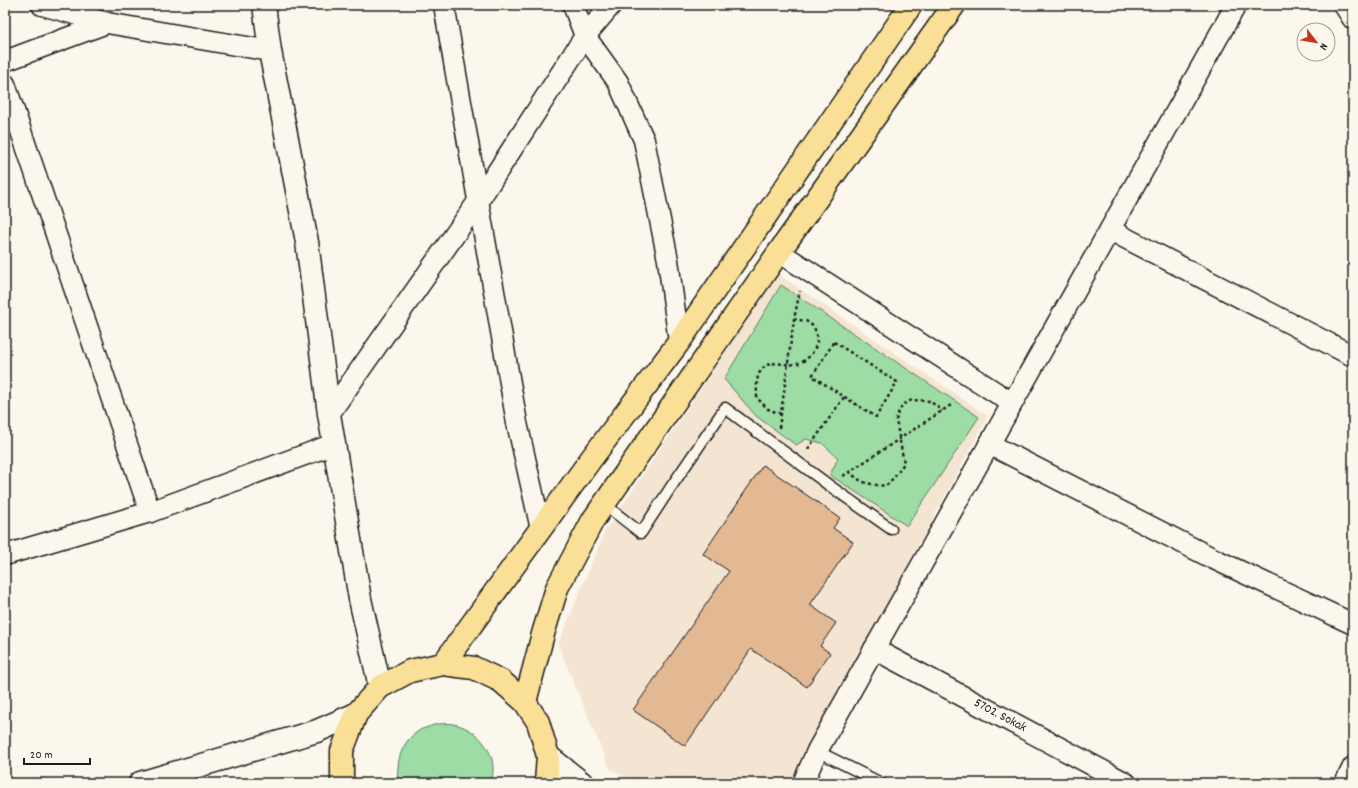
<svg xmlns="http://www.w3.org/2000/svg" width="1358" height="788" viewBox="0 0 1358 788" font-family="Dekko,sans-serif">
	<style>
		.built { fill: #f4e4d2 }
		.green { fill: #9ddca4; stroke: #5c7c60 }
		.building { fill: #e3b994; stroke: #1c1c1c }
		.lines { fill: none; stroke-linecap: round; stroke-linejoin: round }
		.lane-casing { stroke: #1c1c1c; stroke-width: 13 }
		.street-casing { stroke: #1c1c1c; stroke-width: 23 }
		.secondary-casing { stroke: #1c1c1c; stroke-width: 25 }
		.primary-casing { stroke: #1c1c1c; stroke-width: 25 }
		.path { stroke: #1c1c1c; stroke-width: 2.5; stroke-dasharray: 3 3; stroke-linecap: butt }
		.lane { stroke: #fbf7ec; stroke-width: 10 }
		.street { stroke: #fbf7ec; stroke-width: 20 }
		.secondary { stroke: #fbf7ec; stroke-width: 22 }
		.primary { stroke: #fadf96; stroke-width: 22 }
		.labels { text-anchor: middle; dominant-baseline: central; stroke-width: 3.5; stroke-linejoin: round; paint-order: stroke }
		.street-label { font-size: 13px; fill: #1c1c1c; stroke: #fbf7ec }
	</style>
	<rect width="100%" height="100%" fill="#fbf7ec"/>
	<filter id="ink" filterUnits="userSpaceOnUse"><feTurbulence type="fractalNoise" baseFrequency=".025" numOctaves="2"/><feDisplacementMap in="SourceGraphic" scale="8" xChannelSelector="R" yChannelSelector="G"/><feConvolveMatrix kernelMatrix="1 2 1 2 8 2 1 2 1" color-interpolation-filters="sRGB"/></filter>
	<g filter="url(#ink)">
		<path class="built" d="M778,274L988,416L790,783H637L610,769L558,645L605,531Z"/>
		<g class="green">
			<path d="M781,285L979,417L907,526L830,475L838,458L822,443L806,439L796,445L756,416L724,379Z"/>
			<path d="M437,724C442,724 448,723 453,724C474,727 494,748 493,770C493,775 492,779 492,783H398C396,761 401,740 422,729C427,727 432,726 437,724Z"/>
		</g>
		<path class="building" d="M763,465L840,518L833,528L853,542L810,605L836,623L820,646L830,653L807,687L751,649L685,746L633,710L729,571L703,554Z"/>
		<g class="lines">
			<defs>
				<g id="lane">
					<path d="M604,504L641,533L671,487L725,408L830,486L891,529"/>
					<path d="M817,751L881,783"/>
				</g>
				<g id="street">
					<path d="M42,5L107,23"/>
					<path d="M444,5L517,423L541,529"/>
					<path d="M573,5L585,36L618,82L644,140L668,260L679,342"/>
					<path d="M1344,5L1353,19"/>
					<path d="M5,61L107,23L270,51"/>
					<path d="M5,84L150,512"/>
					<path d="M1110,230L1353,356"/>
					<path d="M779,252L1012,403"/>
					<path d="M329,414L479,200L585,36L611,5"/>
					<path d="M989,444L1214,559L1353,624"/>
					<path d="M5,555L150,512L334,444"/>
					<path d="M874,649L1126,783"/>
					<path d="M803,783L817,751L1236,5"/>
					<path d="M1345,783L1353,767"/>
				</g>
				<g id="secondary">
					<path d="M264,5L270,51L307,242L329,414L360,599L380,687"/>
					<path d="M548,756L582,783"/>
					<path d="M140,783L317,731L356,714"/>
				</g>
				<g id="primary">
					<path d="M443,664L591,459L679,342L911,5"/>
					<path d="M525,702L543,634L557,588L593,520L779,252L954,5"/>
					<path d="M342,783V751L356,714L380,687L410,671L443,664L474,668L501,681L525,702L538,722L548,756L546,783"/>
				</g>
			</defs>
			<use href="#lane" class="lane-casing"/>
			<use href="#street" class="street-casing"/>
			<use href="#secondary" class="secondary-casing"/>
			<use href="#primary" class="primary-casing"/>
			<g class="path">
				<path d="M834,342L897,382L876,417L812,376Z"/>
				<path d="M781,414L768,409L757,398C757,388 755,376 763,368C772,359 785,366 796,364C807,362 817,350 817,339C817,335 815,330 814,327L806,321L794,319"/>
				<path d="M779,428L794,319L800,291"/>
				<path d="M808,449L844,397"/>
				<path d="M849,471C861,484 869,484 886,486L897,474L904,463L896,420L899,411L904,404L912,400L930,401L942,411"/>
				<path d="M843,476L951,405"/>
			</g>
			<use href="#lane" class="lane"/>
			<use href="#street" class="street"/>
			<use href="#secondary" class="secondary"/>
			<use href="#primary" class="primary"/>
		</g>
	</g>
	<g class="labels">
		<g class="street-label">
			<text transform="translate(1000 716) rotate(28)">5702. Sokak</text>
		</g>
	</g>
	<rect width="1358" height="788" fill="none" stroke="#fbf7ec" stroke-width="20"/>
	<rect x="10" y="10" width="1338" height="768" fill="none" stroke="#1c1c1c" stroke-width="1.5" filter="url(#ink)"/>
	<g transform="translate(1316 42) rotate(121)"><circle r="19" fill="#fbf7ec" stroke="#a29f99"/>
	<path d="M0-3L7 15L0 10L-7 15Z" fill="#c8321e"/>
	<text y="-6" font-size="11" font-weight="bold" text-anchor="middle" fill="#1c1c1c">N</text>
	</g>
	<path d="M24 758v6h66v-6" fill="none" stroke="#1c1c1c" stroke-width="2"/>
	<text x="30" y="758" font-size="12" fill="#1c1c1c" stroke="#fbf7ec" stroke-width="3" paint-order="stroke">20 m</text>
</svg>
